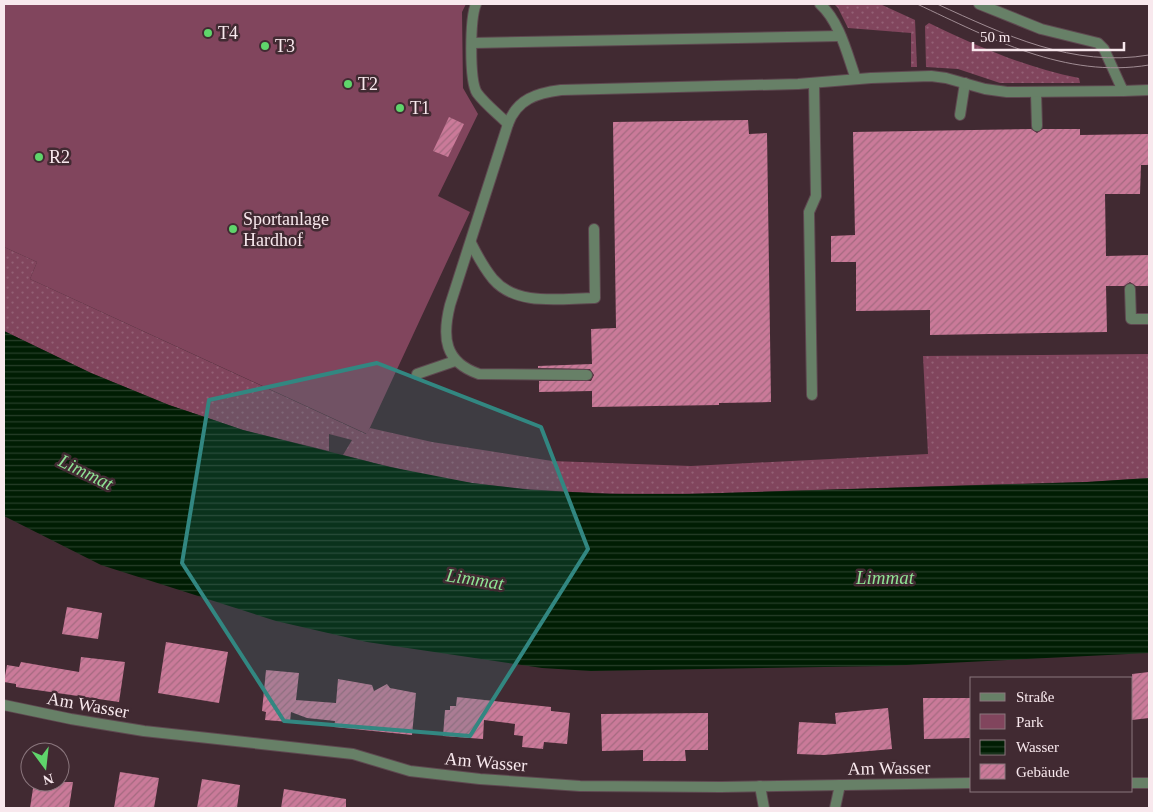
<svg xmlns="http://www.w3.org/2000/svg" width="1153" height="812" viewBox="0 0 1153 812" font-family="Georgia,serif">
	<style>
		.grass { fill: url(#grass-dots) }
		.park { fill: #81455d }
		.water { fill: url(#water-rules) }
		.building { fill: url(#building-hatch) }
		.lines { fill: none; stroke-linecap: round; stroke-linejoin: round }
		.service-casing { stroke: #5e4850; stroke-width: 12 }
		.minor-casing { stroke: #5e4850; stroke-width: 12 }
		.tertiary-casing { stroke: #5e4850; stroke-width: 12 }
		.service { stroke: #678067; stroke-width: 10 }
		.minor { stroke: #678067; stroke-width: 10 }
		.tertiary { stroke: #678067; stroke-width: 10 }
		.tram { stroke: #a18d94; stroke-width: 1 }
		.marked { fill: #328781; fill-opacity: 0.2; stroke: #328781; stroke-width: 4; stroke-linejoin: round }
		.poi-dot { fill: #5fd56b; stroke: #412a32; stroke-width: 2 }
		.labels { text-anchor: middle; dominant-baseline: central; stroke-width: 5; stroke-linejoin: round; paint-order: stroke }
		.poi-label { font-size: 18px; fill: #f8e8ed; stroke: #412a32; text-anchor: start }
		.street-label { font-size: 18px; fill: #f8e8ed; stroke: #412a32 }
		.water-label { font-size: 19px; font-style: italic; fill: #8fe394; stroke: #412a32 }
	</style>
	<defs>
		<pattern id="grass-dots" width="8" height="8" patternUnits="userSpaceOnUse" patternTransform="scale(1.25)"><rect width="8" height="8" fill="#81455d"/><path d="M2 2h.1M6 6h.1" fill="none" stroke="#946075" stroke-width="1.8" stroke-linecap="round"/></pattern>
		<pattern id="water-rules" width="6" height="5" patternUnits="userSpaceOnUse" patternTransform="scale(1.25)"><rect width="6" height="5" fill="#001d03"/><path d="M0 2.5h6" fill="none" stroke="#263e28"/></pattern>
		<pattern id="building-hatch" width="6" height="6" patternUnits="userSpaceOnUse" patternTransform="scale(1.25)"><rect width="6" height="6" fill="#ca7a99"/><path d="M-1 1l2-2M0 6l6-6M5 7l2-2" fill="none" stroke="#a46a80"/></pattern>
	</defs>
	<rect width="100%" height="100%" fill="#412a32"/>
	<g class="grass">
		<path d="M834,4H880L915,20L917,67H911V33L848,28L838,8Z"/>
		<path d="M929,23C979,47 1024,67 1079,78L1080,83H1000L958,69L926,67L925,26Z"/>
		<path d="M4,247L37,262L30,279L366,434L370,428L432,442L552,461L691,466L928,454L923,356L1149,354V478L1087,482C995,484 903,487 812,490C698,494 585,498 472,483C429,477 386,466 343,455L352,440L329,434V451L243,430L169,405L91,373L4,331Z"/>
	</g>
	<path class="park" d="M4,4H466L462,12L463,88L478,114L438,196L470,212L367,434L30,279L37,262L4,247Z"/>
	<path class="water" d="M4,331L91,373L169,405L208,418L243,430L390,467L472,483L531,490L610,494H689L1087,482L1149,478V653L886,666L591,671L542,668L367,642L276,621L101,565L4,516Z"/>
	<g class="building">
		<path d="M449,117L464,124L448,157L433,151Z"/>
		<path d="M748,120L749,134L767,133L771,402L719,403V405L592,407V391L539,392V381H591L594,375L590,369L538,368V366L592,364L591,329L616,328L613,122Z"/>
		<path d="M1031,129L1037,133L1043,129H1080V135L1149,134V165H1141L1140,194H1105L1106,256L1149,255V286H1136L1130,282L1124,286H1106L1107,332L930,335V310L856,311V262H831V236L855,235L853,132Z"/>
		<path d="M67,607L102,613L98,639L62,634Z"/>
		<path d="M166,642L228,652L219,703L158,693Z"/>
		<path d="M81,657L125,662L119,702L16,687V684L4,682L7,665L19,667L21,662L79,672Z"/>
		<path d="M266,670L299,673L296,700L336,703L338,679L372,685L374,691L387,684L390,688L416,693L412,735L334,727L335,721L307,718L291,712L290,722L265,720L266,712L262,711Z"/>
		<path d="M1149,672V718L1132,720V674Z"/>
		<path d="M457,697L551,707V711L570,713L567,744L544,742L543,749L522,747L523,736L514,735L515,724L484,720L483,739L443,736L445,710H450V706H456Z"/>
		<path d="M923,698H972V738L924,739Z"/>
		<path d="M888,708L892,749L824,755L797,754L799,722L836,724L835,713Z"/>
		<path d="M708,713V750H685L686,761H643V750L602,751L601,714Z"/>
		<path d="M120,772L159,778L154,808H114Z"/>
		<path d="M202,779L240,785L237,808H197Z"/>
		<path d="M34,782H73L69,808H30Z"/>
		<path d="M284,789L346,799V808H281Z"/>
	</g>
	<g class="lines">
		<defs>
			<g id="service">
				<path d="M476,4C470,18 469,80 477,93C485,104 498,114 508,124"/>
				<path d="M820,4C840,22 847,54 856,79"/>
				<path d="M472,43L840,36"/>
				<path d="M1036,93L1037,126"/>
				<path d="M960,115L965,83"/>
				<path d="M471,243C477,255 484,268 493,279C517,307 561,298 595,298L594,229"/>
				<path d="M1130,289L1131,319H1149"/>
				<path d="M417,374L455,361"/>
				<path d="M587,375L479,374C444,362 442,337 450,305L508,124C517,99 537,93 561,90L798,84L871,78L931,76L946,78L985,89L1007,92L1123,91"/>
				<path d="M812,395L809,212L816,196L814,84"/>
				<path d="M760,786L764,808"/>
				<path d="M835,808L840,785"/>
			</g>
			<path id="minor" d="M979,4L1041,29L1098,43L1104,49L1123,91L1149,90"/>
			<g id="tertiary">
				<path d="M4,705L71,719L144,731L353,754L410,771L480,779L580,786L721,787L972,783"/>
				<path d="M1132,783H1149"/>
			</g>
		</defs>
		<use href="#service" class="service-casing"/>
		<use href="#minor" class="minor-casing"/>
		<use href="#tertiary" class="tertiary-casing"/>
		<use href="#service" class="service"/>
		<use href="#minor" class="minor"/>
		<use href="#tertiary" class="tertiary"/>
		<g class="tram">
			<path d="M917,4C990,38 1065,79 1149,65"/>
			<path d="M937,4C1005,35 1073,68 1149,55"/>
		</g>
	</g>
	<path class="marked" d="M377,363L541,427L588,549L470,736L284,721L182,563L209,400Z"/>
	<g class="poi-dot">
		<circle cx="208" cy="33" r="5"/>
		<circle cx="265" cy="46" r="5"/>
		<circle cx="348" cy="84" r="5"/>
		<circle cx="400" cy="108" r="5"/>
		<circle cx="39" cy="157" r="5"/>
		<circle cx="233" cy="229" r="5"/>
	</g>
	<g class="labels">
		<g class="poi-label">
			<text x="218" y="33">T4</text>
			<text x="275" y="46">T3</text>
			<text x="358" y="84">T2</text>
			<text x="410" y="108">T1</text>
			<text x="49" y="157">R2</text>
			<text x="243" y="219">Sportanlage<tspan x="243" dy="21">Hardhof</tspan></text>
		</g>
		<g class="street-label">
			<text transform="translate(88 705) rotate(10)">Am Wasser</text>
			<text transform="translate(486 762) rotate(5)">Am Wasser</text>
			<text transform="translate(889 768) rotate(-1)">Am Wasser</text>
		</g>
		<g class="water-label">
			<text transform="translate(86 472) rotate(26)">Limmat</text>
			<text x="885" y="577">Limmat</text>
			<text transform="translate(475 579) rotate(9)">Limmat</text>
		</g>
	</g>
	<rect width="1153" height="812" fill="none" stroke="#f8e8ed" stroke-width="10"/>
	<rect x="970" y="677" width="162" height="115" fill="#412a32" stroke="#8a767d"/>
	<rect x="980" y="693" width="25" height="8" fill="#678067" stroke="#8a767d"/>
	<text x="1016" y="702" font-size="15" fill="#f8e8ed">Straße</text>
	<rect x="980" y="714" width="25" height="15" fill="#81455d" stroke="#8a767d"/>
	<text x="1016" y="727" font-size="15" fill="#f8e8ed">Park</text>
	<rect x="980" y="740" width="25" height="15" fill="url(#water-rules)" stroke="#8a767d"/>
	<text x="1016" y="752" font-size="15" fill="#f8e8ed">Wasser</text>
	<rect x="980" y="764" width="25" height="15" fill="url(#building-hatch)" stroke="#8a767d"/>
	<text x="1016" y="777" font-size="15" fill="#f8e8ed">Gebäude</text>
	<g transform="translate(45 767) rotate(165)"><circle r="24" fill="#412a32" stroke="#8a767d"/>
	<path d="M0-4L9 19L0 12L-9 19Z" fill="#5fd56b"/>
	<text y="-8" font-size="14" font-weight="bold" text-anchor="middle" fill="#f8e8ed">N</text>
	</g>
	<path d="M973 42v8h151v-8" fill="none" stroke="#f8e8ed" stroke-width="2.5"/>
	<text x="980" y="42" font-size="15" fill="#f8e8ed" stroke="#412a32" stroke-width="4" paint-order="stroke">50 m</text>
</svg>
